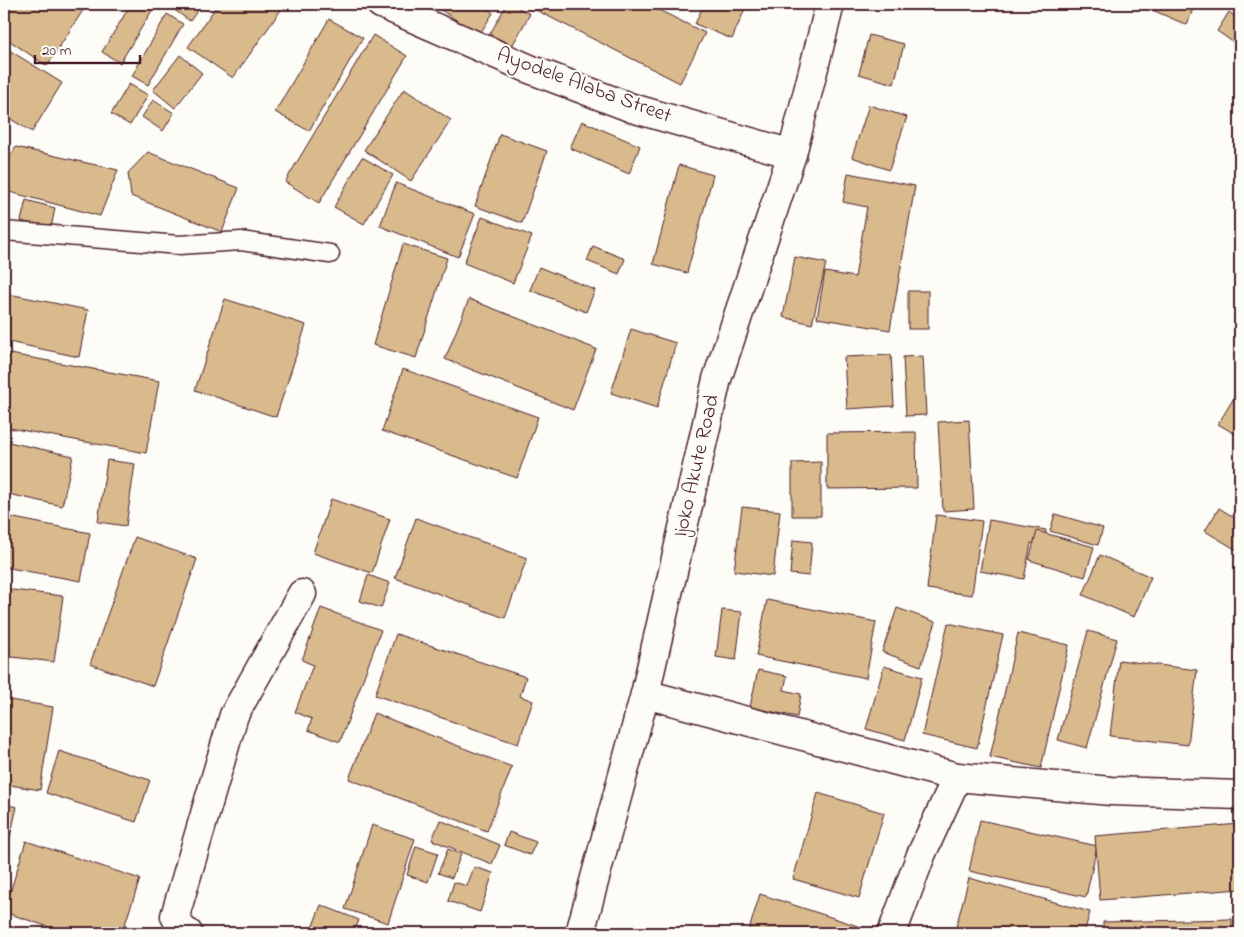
<svg xmlns="http://www.w3.org/2000/svg" width="1244" height="937" viewBox="0 0 1244 937" font-family="'Indie Flower',sans-serif">
	<style>
		.building { fill: #d8ba8c; stroke: #4a1f2b }
		.lines { fill: none; stroke-linecap: round; stroke-linejoin: round }
		.service-casing { stroke: #4a1f2b; stroke-width: 21 }
		.minor-casing { stroke: #4a1f2b; stroke-width: 31 }
		.secondary-casing { stroke: #4a1f2b; stroke-width: 31 }
		.service { stroke: #fdfcf7; stroke-width: 18 }
		.minor { stroke: #fdfcf7; stroke-width: 28 }
		.secondary { stroke: #fdfcf7; stroke-width: 28 }
		.labels { text-anchor: middle; dominant-baseline: central; stroke-width: 4; stroke-linejoin: round; paint-order: stroke }
		.street-label { font-size: 21px; fill: #4a1f2b; stroke: #fdfcf7 }
	</style>
	<rect width="100%" height="100%" fill="#fdfcf7"/>
	<filter id="ink" filterUnits="userSpaceOnUse"><feTurbulence type="fractalNoise" baseFrequency=".02" numOctaves="2"/><feDisplacementMap in="SourceGraphic" scale="10" xChannelSelector="R" yChannelSelector="G"/><feConvolveMatrix kernelMatrix="1 2 1 2 8 2 1 2 1" color-interpolation-filters="sRGB"/></filter>
	<g filter="url(#ink)">
		<g class="building">
			<path d="M10,4H87L47,66L4,37V13Z"/>
			<path d="M131,4H150L154,7L120,63L102,52Z"/>
			<path d="M166,4H202L190,21Z"/>
			<path d="M218,4H278L283,7L233,78L188,47Z"/>
			<path d="M432,4H480L493,13L479,35Z"/>
			<path d="M507,4H511L530,14L512,46L490,34Z"/>
			<path d="M524,4H647L705,33L680,83Z"/>
			<path d="M704,4H747L732,39L695,24Z"/>
			<path d="M1152,4H1188L1194,6L1187,25L1150,9Z"/>
			<path d="M1229,12L1240,20V47L1217,31Z"/>
			<path d="M167,14L183,24L148,85L132,76Z"/>
			<path d="M329,19L363,38L309,131L275,112Z"/>
			<path d="M373,35L407,56L319,203L285,182Z"/>
			<path d="M869,35L904,44L894,84L859,74Z"/>
			<path d="M4,47L62,83L32,132L4,115Z"/>
			<path d="M180,55L202,73L175,108L153,90Z"/>
			<path d="M129,84L148,95L130,125L111,114Z"/>
			<path d="M404,89L451,120L411,181L364,150Z"/>
			<path d="M153,100L174,113L163,131L142,117Z"/>
			<path d="M869,105L907,117L889,170L852,157Z"/>
			<path d="M582,121L640,146L629,174L570,148Z"/>
			<path d="M500,134L547,151L522,223L475,206Z"/>
			<path d="M16,147L118,170L100,216L6,191L4,166Z"/>
			<path d="M148,152L239,188L222,232L131,196L128,173Z"/>
			<path d="M362,157L393,175L364,224L334,207Z"/>
			<path d="M679,165L713,175L687,273L653,264Z"/>
			<path d="M848,173L915,186L890,330L817,318L825,272L855,277L867,207L843,202Z"/>
			<path d="M396,183L475,214L458,257L380,226Z"/>
			<path d="M26,200L55,208L51,228L21,221Z"/>
			<path d="M482,217L532,236L513,283L464,263Z"/>
			<path d="M403,244L447,258L416,358L373,345Z"/>
			<path d="M593,246L625,259L619,274L587,261Z"/>
			<path d="M795,257L826,263L812,324L783,317Z"/>
			<path d="M539,267L595,290L586,312L530,290Z"/>
			<rect x="908" y="291" width="20" height="38"/>
			<path d="M4,293L88,310L79,357L4,341Z"/>
			<path d="M225,299L306,325L276,417L195,390Z"/>
			<path d="M469,299L596,349L573,410L445,359Z"/>
			<path d="M631,329L676,343L657,408L611,393Z"/>
			<path d="M5,353L159,381L146,453L4,427Z"/>
			<path d="M891,355L894,406L847,409L844,357Z"/>
			<path d="M923,356L926,415L906,416L903,357Z"/>
			<path d="M403,369L538,417L517,478L382,431Z"/>
			<path d="M1237,393L1240,395V437L1218,424Z"/>
			<path d="M969,420L974,509L943,511L938,422Z"/>
			<path d="M916,432L917,488L827,489V433Z"/>
			<path d="M4,441L73,456L62,506L4,493Z"/>
			<path d="M107,460L135,464L126,526L98,522Z"/>
			<path d="M821,462V516H792V463Z"/>
			<path d="M331,499L390,519L372,573L313,553Z"/>
			<path d="M742,507L780,511L773,576L734,571Z"/>
			<path d="M1219,508L1240,521V552L1205,531Z"/>
			<path d="M1055,514L1103,528L1098,545L1050,531Z"/>
			<path d="M936,515L982,521L972,595L927,589Z"/>
			<path d="M4,516L90,533L81,581L4,567Z"/>
			<path d="M416,518L527,558L505,618L395,578Z"/>
			<path d="M989,520L1046,530L1044,545L1031,543L1024,579L980,571Z"/>
			<path d="M1037,531L1094,547L1085,577L1029,560Z"/>
			<path d="M135,537L197,559L153,686L90,664Z"/>
			<path d="M793,540L812,542L809,576L790,574Z"/>
			<path d="M1100,555L1151,577L1134,617L1083,595Z"/>
			<path d="M368,575L390,583L381,608L360,601Z"/>
			<path d="M4,589L63,596L54,662L4,656Z"/>
			<path d="M767,600L876,622L866,678L756,656Z"/>
			<path d="M321,608L381,630L340,742L308,730L312,719L295,712L313,665L302,660Z"/>
			<path d="M897,608L936,622L921,666L882,652Z"/>
			<path d="M722,610L742,612L736,660L716,657Z"/>
			<path d="M948,623L1003,635L977,748L922,735Z"/>
			<path d="M1088,631L1117,639L1087,748L1058,740Z"/>
			<path d="M1018,633L1069,645L1041,768L990,757Z"/>
			<path d="M396,634L526,677L520,696L533,701L518,744L375,695Z"/>
			<path d="M1119,660L1197,670L1188,745L1110,736Z"/>
			<path d="M884,666L922,677L905,740L866,729Z"/>
			<path d="M758,670L787,676L784,690L801,694L797,717L750,707Z"/>
			<path d="M4,699L53,707L40,790L4,784Z"/>
			<path d="M374,713L512,767L487,831L349,779Z"/>
			<path d="M59,751L150,780L136,822L46,793Z"/>
			<path d="M818,793L884,813L859,898L793,879Z"/>
			<path d="M4,804L17,807L4,863Z"/>
			<path d="M440,820L500,845L492,864L432,840Z"/>
			<path d="M980,820L1097,846L1086,897L969,871Z"/>
			<path d="M1240,824V889L1100,900L1095,836Z"/>
			<path d="M372,825L415,839L388,923L345,909Z"/>
			<path d="M509,832L536,842L530,855L504,845Z"/>
			<path d="M26,841L140,879L122,933H67L4,912Z"/>
			<path d="M416,846L438,853L428,882L407,875Z"/>
			<path d="M448,849L461,854L452,878L438,873Z"/>
			<path d="M474,867L493,873L480,912L448,901L454,882L467,886Z"/>
			<path d="M969,878L1090,912L1084,933H979L956,927Z"/>
			<path d="M760,894L864,928L862,933H748Z"/>
			<path d="M321,905L359,920L354,933H310Z"/>
			<path d="M1232,919V933H1103V922Z"/>
		</g>
		<g class="lines">
			<defs>
				<path id="service" d="M4,231L179,245L241,241L330,254"/>
				<g id="minor">
					<path d="M381,4L532,70L632,108L792,154"/>
					<path d="M645,694L957,777L1111,791L1240,795"/>
					<path d="M188,933L183,931L175,916L234,715L302,594"/>
					<path d="M892,933L921,855L957,777"/>
				</g>
				<path id="secondary" d="M580,933L645,694L717,379L792,154L830,4"/>
			</defs>
			<use href="#service" class="service-casing"/>
			<use href="#minor" class="minor-casing"/>
			<use href="#secondary" class="secondary-casing"/>
			<use href="#service" class="service"/>
			<use href="#minor" class="minor"/>
			<use href="#secondary" class="secondary"/>
		</g>
	</g>
	<g class="labels">
		<g class="street-label">
			<text transform="translate(584 86) rotate(20)">Ayodele Alaba Street</text>
			<text transform="translate(697 466) rotate(-77)">Ijoko Akute Road</text>
		</g>
	</g>
	<rect width="1244" height="937" fill="none" stroke="#fdfcf7" stroke-width="20"/>
	<rect x="10" y="10" width="1224" height="917" fill="none" stroke="#4a1f2b" stroke-width="2" filter="url(#ink)"/>
	<path d="M35 55v8h105v-8" fill="none" stroke="#4a1f2b" stroke-width="2.5"/>
	<text x="42" y="55" font-size="15" fill="#4a1f2b" stroke="#fdfcf7" stroke-width="4" paint-order="stroke">20 m</text>
</svg>
